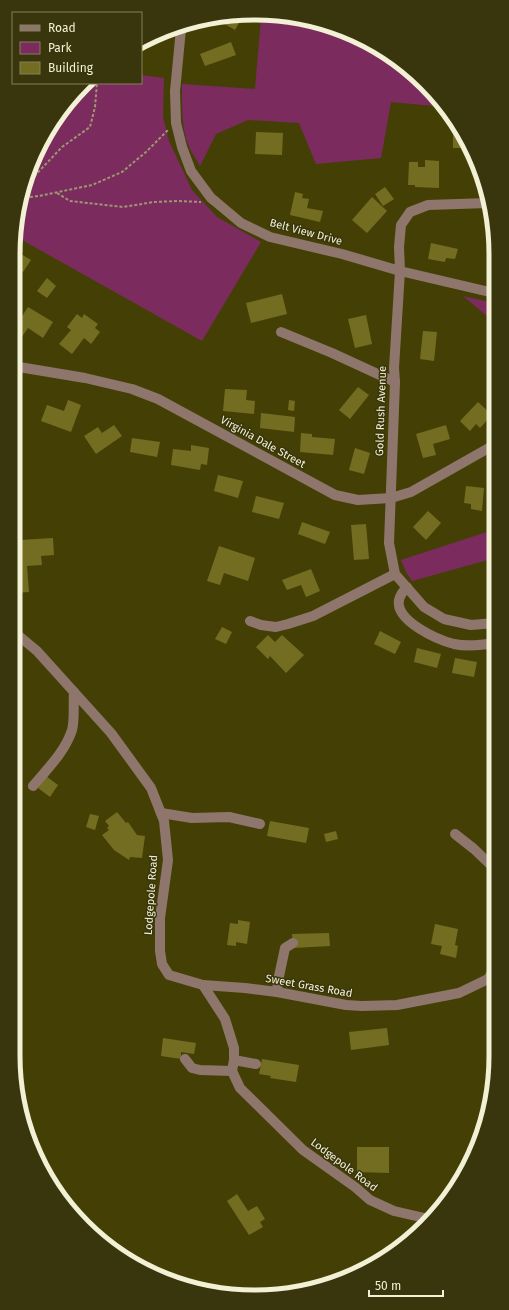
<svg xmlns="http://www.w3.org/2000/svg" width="509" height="1310" viewBox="0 0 509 1310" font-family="'Fira Sans',sans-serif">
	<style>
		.green { fill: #7c2b5f }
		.building { fill: #736d21 }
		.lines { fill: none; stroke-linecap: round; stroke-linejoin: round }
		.path { stroke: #9c996e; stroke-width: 2; stroke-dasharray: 3 2; stroke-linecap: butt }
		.minor { stroke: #8e766c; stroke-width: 10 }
		.labels { text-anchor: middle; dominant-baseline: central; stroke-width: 3; stroke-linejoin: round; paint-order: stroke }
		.street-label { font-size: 11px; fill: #f3f1d5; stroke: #39350c }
		.rim { fill: none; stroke: #f3f1d5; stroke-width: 5 }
	</style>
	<rect width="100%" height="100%" fill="#444005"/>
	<g class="green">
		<path d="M261,18L317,21L375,45L436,95L444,107L391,102L381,158L316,164L299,123L248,120L216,134L200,166C197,160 193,155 190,149C181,130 182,105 182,84L255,89Z"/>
		<path d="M141,75L164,78L163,117L169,141L192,190L217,217L261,242L202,341L15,236L21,192L63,107L91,83H141Z"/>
		<path d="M463,296L494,303V322Z"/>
		<path d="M495,513V558L412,581L406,572L401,560L487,532Z"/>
	</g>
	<g class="building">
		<path d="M228,15L243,16L235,30L223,23Z"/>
		<path d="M231,42L236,55L205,66L200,54Z"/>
		<path d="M453,121L468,143V148H453Z"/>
		<path d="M256,132L283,133L282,155L255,154Z"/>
		<path d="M425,160L439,161V188L415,187V185H408L409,162H418V167H425Z"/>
		<path d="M385,187L394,199L383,206L375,194Z"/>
		<path d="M295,192L303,194L302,198L309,199L307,208L323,211L320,222L290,215Z"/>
		<path d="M372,197L387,211L367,233L352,220Z"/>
		<path d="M431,243L458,249L455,259L446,258L445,262L428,259Z"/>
		<path d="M14,245L23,251L21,254L31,260L23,272L13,266Z"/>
		<path d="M47,278L56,286L47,298L37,291Z"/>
		<path d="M282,294L287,314L251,323L246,303Z"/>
		<path d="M28,307L53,322L43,338L28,328L19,341L13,337V330Z"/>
		<path d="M77,314L82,318L84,314L98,324L95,328L100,332L91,344L84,338L72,354L59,344L71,330L67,327Z"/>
		<path d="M366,315L372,344L355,348L348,319Z"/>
		<path d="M423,331L437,332L434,361L420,359Z"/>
		<path d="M13,387L18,388L15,403H13Z"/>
		<path d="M358,387L369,395L350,419L339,410Z"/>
		<path d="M225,389L247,390L246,400L255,401L254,414L223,411Z"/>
		<path d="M68,400L81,405L71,432L41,421L47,405L64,411Z"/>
		<path d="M289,400L295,401L294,411L288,410Z"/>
		<path d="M478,402L492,415L480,428L476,424L470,431L460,421Z"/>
		<path d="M261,413L295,417L294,432L260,428Z"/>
		<path d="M114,425L122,436L96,454L84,436L98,427L102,433Z"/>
		<path d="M446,425L450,439L433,444L436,455L423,458L416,434Z"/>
		<path d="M301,433L312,434V437L335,439L333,455L300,452Z"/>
		<path d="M132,438L160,442L157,457L130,452Z"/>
		<path d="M191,445L209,448L207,465L201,464L200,470L171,465L173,449L191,451Z"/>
		<path d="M355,448L370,453L364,474L349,470Z"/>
		<path d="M218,475L243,481L238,498L214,491Z"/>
		<path d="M466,486L484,488L482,511L471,509V504L464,503Z"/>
		<path d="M256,496L284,503L279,519L252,512Z"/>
		<path d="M428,511L441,523L426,540L413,527Z"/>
		<path d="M302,522L330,532L325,544L298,534Z"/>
		<path d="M366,524L369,559L354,560L351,525Z"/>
		<path d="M19,537L20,540L53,538L54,555L41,556L42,565L27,566L29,592L14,593L13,538Z"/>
		<path d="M219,546L255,558L248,581L224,573L220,585L207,581Z"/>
		<path d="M311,569L320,591L306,597L301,585L287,590L282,580Z"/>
		<path d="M222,627L232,632L226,644L215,639Z"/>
		<path d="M380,631L401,642L395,654L374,644Z"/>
		<path d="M268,635L275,642L282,635L304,655L286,673L270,656L268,659L256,647Z"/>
		<path d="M417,648L441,654L437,668L414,662Z"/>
		<path d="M455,658L477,662L474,677L452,673Z"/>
		<path d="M13,763L19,766L13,777Z"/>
		<path d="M46,776L58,785L50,797L38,788Z"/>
		<path d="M117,812L126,823L128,822L137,835L145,836L142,858L130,857L129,860L114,850L102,835L109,830L107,828L109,826L105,821Z"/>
		<path d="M90,814L99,816L95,830L86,827Z"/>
		<path d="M494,815H495V834L492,833Z"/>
		<path d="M270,821L309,828L306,843L267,836Z"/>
		<path d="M336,831L338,839L326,842L324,834Z"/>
		<path d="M238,920L250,922L247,944L236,942V946L227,945L230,923L238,924Z"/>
		<path d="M435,924L458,929L455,945L458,946L456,958L440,954L442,946L431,944Z"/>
		<path d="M329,933L330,946L293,948L292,934Z"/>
		<path d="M387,1028L389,1045L351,1050L349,1032Z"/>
		<path d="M163,1038L196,1043L194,1054L181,1052V1059L161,1056Z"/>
		<path d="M262,1059L299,1065L296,1082L270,1078L271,1076L259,1074Z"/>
		<path d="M357,1147H389V1173L357,1172Z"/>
		<path d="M237,1194L248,1211L257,1206L265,1219L260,1222L263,1227L249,1235L227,1201Z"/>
	</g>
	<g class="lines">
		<g class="path">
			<path d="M24,187L62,147L90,127L95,107L97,83"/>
			<path d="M57,193L70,201L123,207L154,202L178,201L201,202"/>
			<path d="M20,198L39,196L92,185L122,172L146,152L169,129"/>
		</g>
		<g class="minor">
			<path d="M181,29L175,91L176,123L182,147L191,171L211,198L216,202L241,223L270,237L342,254L400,271L494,293"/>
			<path d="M488,203L428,205L410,212L401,225L399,247L400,271L394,368L395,382L389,543L395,574L424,607L444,619L471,625L495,623"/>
			<path d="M281,332L332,353L395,382"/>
			<path d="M13,366L85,378L132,389L158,399L335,495L358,500L391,498L411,492L494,445"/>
			<path d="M407,587C404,590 400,596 399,600C395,621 438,640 454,644C468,647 482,645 495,643"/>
			<path d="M250,621L261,625L276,627L288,624L313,616L395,574"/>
			<path d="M13,631L37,651L111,733L151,788L164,821L168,860L160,918V951L162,964L169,975L203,985L225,1019L234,1048V1060L232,1071L240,1088L303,1150L355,1187L370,1200L394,1211L429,1219"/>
			<path d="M33,786C47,769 65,752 72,730C75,719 73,704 74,692"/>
			<path d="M161,813L192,818L229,817L260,824"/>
			<path d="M455,834L474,849L496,870"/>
			<path d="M203,985L245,988L277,992L346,1005L362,1006L397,1005L459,993L488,979L496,966"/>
			<path d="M277,992L278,981L285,948L293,943"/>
			<path d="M185,1059L192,1068L200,1070L232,1071"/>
			<path d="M234,1060L256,1064"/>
		</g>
	</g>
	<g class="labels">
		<g class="street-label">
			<text transform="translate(306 232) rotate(15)">Belt View Drive</text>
			<text transform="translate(381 411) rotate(-88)">Gold Rush Avenue</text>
			<text transform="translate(263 442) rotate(29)">Virginia Dale Street</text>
			<text transform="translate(151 895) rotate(-86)">Lodgepole Road</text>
			<text transform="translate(309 986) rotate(10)">Sweet Grass Road</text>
			<text transform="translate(344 1165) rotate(37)">Lodgepole Road</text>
		</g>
	</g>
	<path d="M0 0H509V1310H0ZM254 20H255A234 234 0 0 1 489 254V1056A234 234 0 0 1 255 1290H254A234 234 0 0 1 20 1056V254A234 234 0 0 1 254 20Z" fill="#39350c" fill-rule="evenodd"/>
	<path class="rim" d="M254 20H255A234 234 0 0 1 489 254V1056A234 234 0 0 1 255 1290H254A234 234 0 0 1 20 1056V254A234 234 0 0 1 254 20Z"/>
	<rect x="12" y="12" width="130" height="72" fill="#39350c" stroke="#83805c"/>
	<rect x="20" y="25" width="20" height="6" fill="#8e766c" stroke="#83805c"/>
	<text x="48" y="32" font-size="12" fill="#f3f1d5">Road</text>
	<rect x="20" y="42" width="20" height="12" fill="#7c2b5f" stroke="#83805c"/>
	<text x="48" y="52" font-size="12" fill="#f3f1d5">Park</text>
	<rect x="20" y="62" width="20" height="12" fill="#736d21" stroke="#83805c"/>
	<text x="48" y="72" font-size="12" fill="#f3f1d5">Building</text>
	<path d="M369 1290v6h74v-6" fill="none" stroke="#f3f1d5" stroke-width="2"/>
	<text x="375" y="1290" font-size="12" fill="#f3f1d5" stroke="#39350c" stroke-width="3" paint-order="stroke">50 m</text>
</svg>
